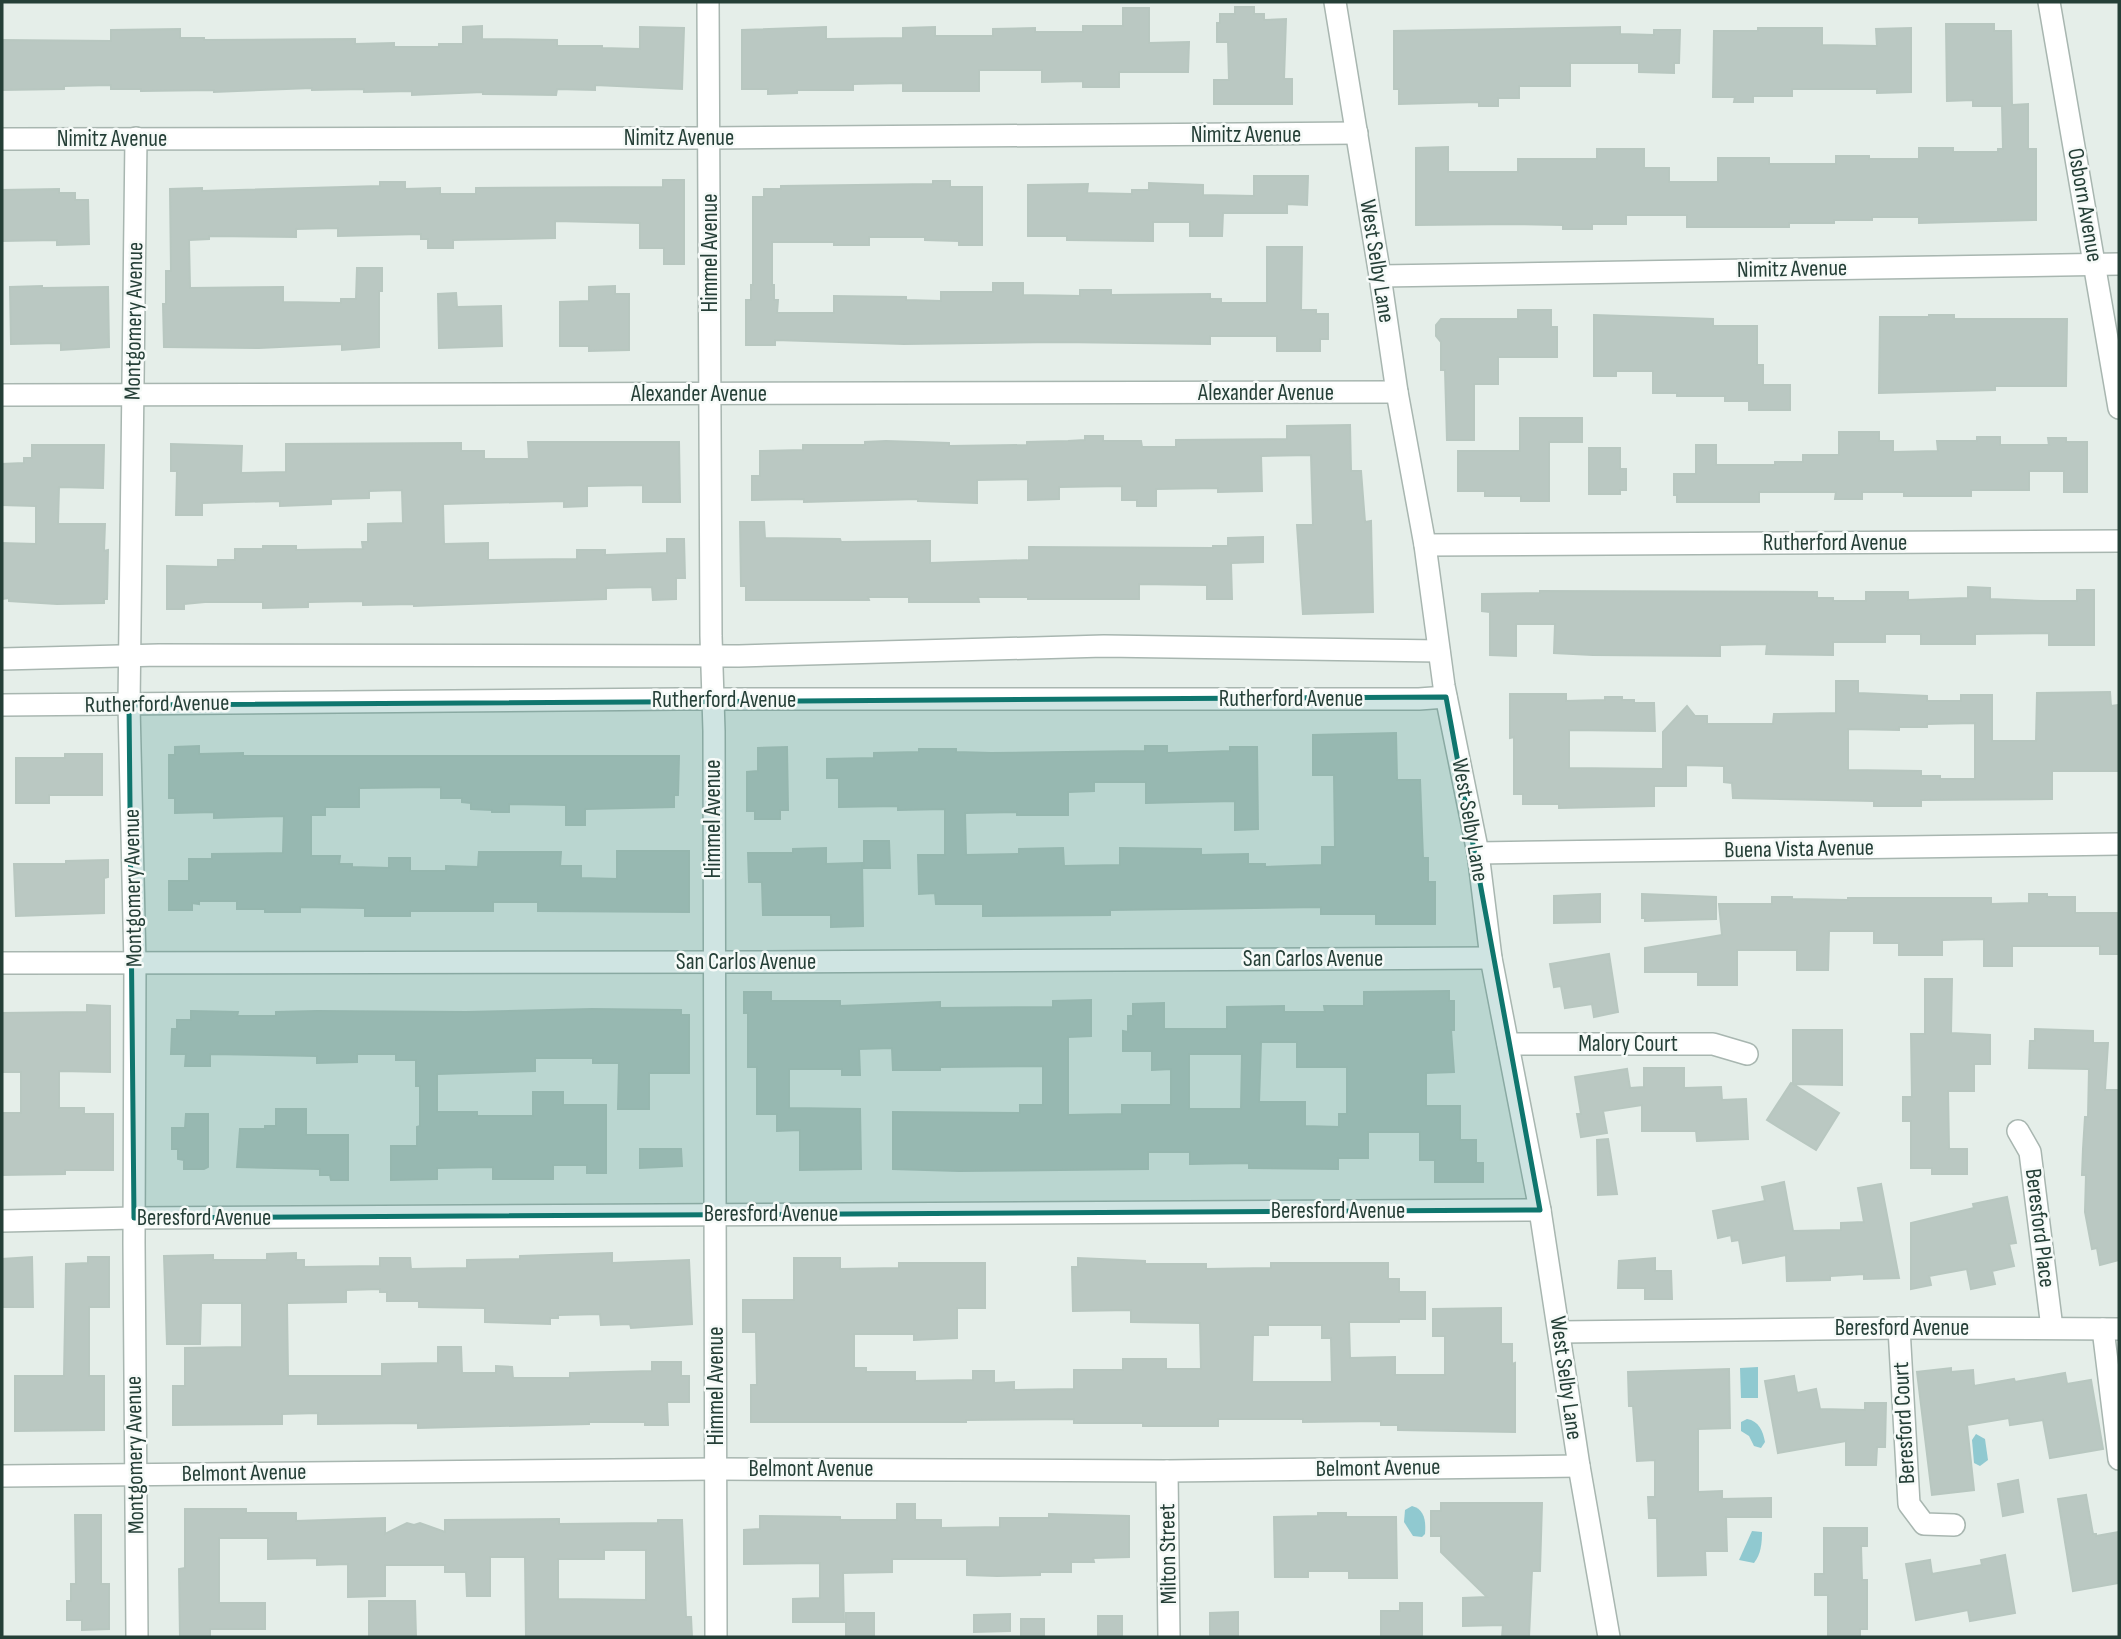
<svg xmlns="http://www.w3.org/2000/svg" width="2121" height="1639" viewBox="0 0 2121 1639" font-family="'Sofia Sans Condensed',sans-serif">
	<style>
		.water { fill: #90c9d0 }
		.building { fill: #bac8c2; stroke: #b8c7c0; stroke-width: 2; fill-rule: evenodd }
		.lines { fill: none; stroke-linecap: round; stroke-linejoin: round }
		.minor-casing { stroke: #a8b6b0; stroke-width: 24 }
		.minor { stroke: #fff; stroke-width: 21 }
		.marked { fill: #0f766e; fill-opacity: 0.2; stroke: #0f766e; stroke-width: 5; stroke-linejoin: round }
		.labels { text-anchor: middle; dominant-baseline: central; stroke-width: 5; stroke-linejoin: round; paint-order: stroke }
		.street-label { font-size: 23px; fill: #253f37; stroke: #f6faf8 }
	</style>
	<rect width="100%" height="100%" fill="#e5eee9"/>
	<g class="water">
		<path d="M1758,1367V1398H1741L1740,1368Z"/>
		<path d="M1747,1419C1759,1421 1763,1431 1765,1442L1761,1448L1754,1446L1749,1436L1741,1431V1422Z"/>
		<path d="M1976,1434L1985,1439L1988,1460L1980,1466L1974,1463L1972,1440Z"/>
		<path d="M1412,1506C1425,1509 1426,1522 1425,1534L1422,1537L1413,1536L1404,1522L1405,1510Z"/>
		<path d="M1752,1531L1762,1532C1762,1543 1761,1554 1754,1563L1739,1560Z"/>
	</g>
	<g class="building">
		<path d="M1235,7H1254V14H1264V20L1286,19L1284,79H1292V104H1214V80H1229L1228,42H1217V23H1220V14H1235Z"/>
		<path d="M1123,8H1149V43L1189,42L1188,72H1119V87H1083V81L1042,82V70H979V91H903V83L853,84V90H797V93L768,94V89H742V30L826,27V39L903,38V28L935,27V36H993V29L1035,28V32H1083V26H1123Z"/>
		<path d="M1946,24H1994V31H2011L2012,105L2028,104V149H2036V220L1919,223V217H1872V220H1834V223H1789V227H1687V215H1626V224H1592V229H1563V225L1518,224L1416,225V148L1448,147V172H1518V159H1597V149H1644V168H1669V182H1718V158H1769V164H1836V156H1869V159H1919V148H1953V152H1998V149H2003L2002,106H1973V100L1947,101Z"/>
		<path d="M482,26V39L557,40V46H602V48L640,49V27L684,28L682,89L595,85V90L557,89L556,95L483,94V92L412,95V91L364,92V89L312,90V88L214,92V90L141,91V89H111V85L64,86V89L2,90V40L111,41V30L180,29V38H204V40L355,39V44L394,43V47H439V44H463V27Z"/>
		<path d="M1620,27V34L1654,35V30H1680L1679,63H1674V73L1639,72V63H1570V86H1519V98H1498V106H1479V102L1399,104V89H1394V31Z"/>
		<path d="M1758,28H1822V45L1877,46L1876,29L1911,28V92L1877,93V89H1792V96H1753V102H1734L1735,97H1713L1714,31H1758Z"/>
		<path d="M1254,176H1308L1307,205L1287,204V213H1223L1222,236H1190V222H1153V241L1067,240V236H1028V185L1088,184L1087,193L1132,194V190H1149V183L1203,185V195L1254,196Z"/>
		<path d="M663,180H684V264H664V248H640V223L555,221V238L453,240V248H428V239H421V234L338,236V228L296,229V237L209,236V239L189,240L190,288L283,287V302L341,303V299H356L357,268H382V291H379V347L342,350V344L259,348L164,347L163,304H166V271H171L170,189L202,188V191L380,186V182H405V189L440,188V194H476V188L663,187Z"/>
		<path d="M933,181H950V187H982V245H959V241L925,240V237H869V245H834V242H772V285H774V300H778L777,313H834V296L906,297V300L941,301V292H993V283H1023V295L1080,296V290H1111V295L1210,294V299H1221V303H1267V247H1302L1301,310H1316V314H1328V339H1320V351H1277V336H1210V344L1059,342L904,344L775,340V345H746V300H751V285H753V197H764V189H781V186L933,184Z"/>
		<path d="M59,189V193H75V200H88L89,244L57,245V240L2,241V190Z"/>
		<path d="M42,286V288L108,287L109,347L61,350V343L11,344L10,287Z"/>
		<path d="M615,286V294H629V350L589,351V346H560V302L589,301V287Z"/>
		<path d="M456,293L457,307L501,306L502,346L439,348L438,294Z"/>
		<path d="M1518,310H1551V327H1557V357H1498V384H1474V440H1447L1445,370H1441V342L1436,336V325L1441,319H1518Z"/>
		<path d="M1594,315L1713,319V326H1757V365H1763V385H1790V410H1749V401H1725V396H1677V393H1653V371H1616V376H1594Z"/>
		<path d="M1929,315H1954V319H2067L2066,386H1995V390L1879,393L1880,317H1929Z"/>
		<path d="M1520,418H1582V442H1549V501H1521V496H1485V491H1458V451H1520Z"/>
		<path d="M1350,425L1351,471H1361L1365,522L1371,521L1373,612L1303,614L1297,525H1313L1311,455L1261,456L1262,491L1218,492V488L1156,489V506H1137V500H1122V486L1059,487V499L1028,500V479L977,480V503L918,501V499L804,502V499L752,500V476H760V451L803,450V445H865V442L886,441L949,443V446L1027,445V442L1068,441L1085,440V436H1103V441H1141L1142,447H1176V440L1287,439V426Z"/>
		<path d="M1839,432H1879V441H1893V452L1938,451L1937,441H1977V437H2000V445H2049L2048,438H2066V442H2087V492H2064V471H2029V490H1971V496H1904V492H1862V499H1835L1836,492H1759V502H1677V495H1674V474H1696V445H1716V465H1775V462H1803V455H1839Z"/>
		<path d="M528,442H679L680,502H643V485L587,486V506L564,507V501L443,504L444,544L488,543V560L577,559V550H605V555L667,553V539H684L685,578H676V599L653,600L652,587L606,588V599L414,606V604L363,605V601L308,602V607L263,608V602H205L184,604V609H167V566L218,567V560H235V549H263V546H296V550L363,549L362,542H368V524L403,523L402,490L369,491V498L331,499V504L280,506V501L202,503V515H176L177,471H171V444L242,446L241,473L286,472V444L461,443V451H484V459H529Z"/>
		<path d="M32,445H104L103,488L59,487L58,524H105L104,551L108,550L107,599H104V603L57,604L9,601V598L2,599V543L36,544V506L2,505V464L24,463V458H32Z"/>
		<path d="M1589,448H1620V469H1626V490H1620V494H1589Z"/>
		<path d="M740,522H764L765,538L840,539L841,542L930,541V563L1029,560V547L1213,548V546H1228V538L1263,537V562L1231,563L1232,599H1207V585L1139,584V599H1028V597H978L979,602H909V597H868L869,600H746V586H741Z"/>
		<path d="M1968,587L1990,588V599L2041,601H2077V590H2094V645H2049V633L1975,634V644H1921V634H1885V642H1833V655L1766,654L1767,644L1720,645V656L1593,655L1554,653L1555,624H1516V656L1490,655V612L1482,611V594L1540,593V591L1817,592V598H1833V601H1866V592H1908V600L1968,598Z"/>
		<path d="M1836,681H1858V693L1927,696V701H1961V695H1992V741H2036L2037,693L2110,692L2111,706L2119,705V771H2052V799L1921,800V806H1874V801L1733,798L1732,783L1724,782V766L1686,765V786H1654V806L1559,808V804H1523V794H1514V737L1510,738V694H1566V701L1605,700V697H1622V700H1634V703H1654L1655,731L1569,730V768L1663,769V732L1687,706L1695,716H1707V724H1773L1774,714L1836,713ZM1975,723V779H1940V776H1921V771L1848,770V729L1899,730V727H1927V724Z"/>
		<path d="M1396,733L1397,780H1420L1423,858H1428V882H1435V924H1376V914H1321V907L1110,910V915L983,916V904H936L935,893L919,894L918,855H945V809L898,810V806L839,807V778H827V759L874,758V753L919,752V749H956V752L991,753L1067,752L1145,751V746H1167V753L1230,751V747H1257L1258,829L1235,830V801L1146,803V782H1094V791L1068,792V815H1017V812L965,813L966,855L1019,854V849L1063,848L1064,866L1120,865V848L1201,849V855L1248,854V864H1265V867L1322,865V847H1335L1334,775H1313V735Z"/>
		<path d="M199,746V754L243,753V756H679L678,795H674V807L585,809V825H566V805L509,804V812H492V810L471,809V803L462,802V798H441V787L359,788V807H325V815H311V856H340L339,864H352V867L389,868V858H410V871H446V866L478,867L479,852H561L560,866H581V878L617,879V851H689V912L538,911V902H493V911H410V916H365V908L300,907V912H265V909H237V901H199V904L192,903V910H169V881H189V859H212V854L283,853L284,816L214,818V812L175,813V798H169V755H175V747Z"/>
		<path d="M787,747L788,810H780V819H755V811H747V772L758,771V748Z"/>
		<path d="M65,754H102V795H49V803H16V758H65Z"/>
		<path d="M864,841H889L890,868H864Z"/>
		<path d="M826,848V864L862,863L863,926L831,927V915H763L762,882H749L748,853H793V849Z"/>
		<path d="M108,860V877L104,878V913L16,916L14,864H66V861Z"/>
		<path d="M1600,894V922L1554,923V896Z"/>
		<path d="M1642,894L1716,897V919L1645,921V918H1642Z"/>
		<path d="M2029,894H2047V897H2075V913H2119V954H2100V946H2012V966H1984V939L1942,940V955H1899V943H1874V931H1829L1828,970H1797V950H1737V985H1698V972H1645V948L1722,935L1719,904H1772V897H1792V899L1848,900V898H1991V904L2029,903Z"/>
		<path d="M1609,954L1618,1012L1594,1017L1592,1004L1565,1008L1561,986L1554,987L1550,964Z"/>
		<path d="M1925,979H1952L1951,1033L1990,1035V1064H1974V1091H1948L1949,1149H1967V1174H1932V1168H1911V1121H1903V1097H1912L1911,1034H1925Z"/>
		<path d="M1449,991V1001H1454V1030H1451L1454,1072L1426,1073V1106H1460V1140H1476V1163H1483V1182H1435V1160H1420V1132H1368V1158H1338V1169L1249,1168V1163L1190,1164V1152H1148V1169L959,1171L893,1169V1112L1020,1113V1105H1043V1066L940,1067V1070H893L892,1048L859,1049L860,1075H842V1069H789V1108L860,1109L861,1169L800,1170V1130L777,1131V1114H757V1067H748V1013H744V992H771V1001H840V1006L940,1002V1008L1053,1007V1001L1091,1000V1036L1068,1037V1115L1122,1114V1105H1171V1069L1152,1070V1051H1123V1031L1128,1032V1016H1133V1004L1164,1003V1029H1227V1007L1284,1006V1012H1325L1324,1006H1364V992ZM1261,1042H1297V1067H1347V1114H1339V1127L1305,1126V1102H1259ZM1189,1054H1242L1241,1109H1189Z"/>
		<path d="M87,1005L110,1006V1072L59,1071V1108H84V1114H113V1170H65V1174L2,1175V1113H21V1072H2V1013L87,1012Z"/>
		<path d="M592,1009L681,1010V1015H689V1073H649V1109H618L619,1063H593V1058H535V1071L437,1074V1112H477V1116H533V1092H563V1105H606V1173H587V1165H553V1179H493V1167L437,1168V1179L391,1180V1146H417V1127L420,1126V1086H416V1060H396V1054H357V1062L317,1063V1056L210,1054V1066H185L186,1054H171L172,1029H177V1020H191V1011L238,1012L237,1016H276V1012L317,1011L466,1012Z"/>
		<path d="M2035,1029L2093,1031V1043H2108L2105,1090H2119V1260L2100,1265L2097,1248L2092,1249L2085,1212L2086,1175H2082L2083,1149L2085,1117H2088L2089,1069L2029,1068L2030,1041H2035Z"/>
		<path d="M1793,1030H1842V1085L1793,1084L1839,1113L1816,1150L1767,1120L1791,1083L1793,1084Z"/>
		<path d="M1644,1068H1684V1088L1721,1087L1722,1100L1746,1099L1748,1139L1697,1141L1696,1131H1642V1105L1603,1111L1607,1133L1581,1137L1577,1114H1581L1575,1077L1627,1069L1630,1088L1644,1087Z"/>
		<path d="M276,1109H306V1135H348V1180H331L330,1175H320V1169L237,1167L240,1129H265V1126H276Z"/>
		<path d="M186,1114H208V1167L204,1169H184V1160L178,1159V1149H172V1128H185Z"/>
		<path d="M1608,1139L1617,1194L1598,1195L1597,1140Z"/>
		<path d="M640,1149H681L682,1166L640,1168Z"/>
		<path d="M1784,1182L1793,1231L1841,1230V1223L1864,1222L1858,1188L1881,1184L1899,1278L1864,1279V1274L1830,1276V1280L1787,1281L1786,1255L1743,1263L1739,1240L1732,1241L1731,1235L1718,1238L1713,1211L1765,1201L1762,1187Z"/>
		<path d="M2007,1197L2016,1243L2009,1244L2014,1266L1992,1271L1995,1284L1971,1289L1967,1269L1929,1276L1931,1285L1911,1289V1223L1974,1208L1973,1204Z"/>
		<path d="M296,1253V1260H304V1267L380,1266V1258H410L411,1269L467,1268V1260L520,1259V1256L612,1253V1263L689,1260L692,1324L631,1328L630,1324L601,1325L600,1314L558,1315V1318H550V1324L485,1322V1308L419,1307V1301H387V1292H380V1289L346,1290V1302L287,1303L288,1376H382V1364L438,1363V1347H461L462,1373H496V1366L512,1367L513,1378H570V1373L652,1371V1362H681V1376H689V1402H667L668,1425H645V1422H589V1424L418,1428V1423L318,1424V1413L282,1414V1424L173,1425V1386H185V1348L242,1347V1303H201L200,1344H167L164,1256L213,1255V1260H267V1254Z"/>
		<path d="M32,1257L33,1307H2V1259Z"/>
		<path d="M88,1257H109V1307H89V1376H104V1430L15,1431V1376H64L66,1264L88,1263Z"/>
		<path d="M794,1258H840V1269L899,1268V1263H985V1308H957V1338L914,1340V1334H854V1368H866V1372H915V1381L973,1380V1371H994V1383L1014,1382V1390L1074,1389V1370H1123V1359H1166V1369H1201L1200,1323L1131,1322V1310L1073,1311L1072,1267H1078V1258L1145,1261V1264H1206V1269L1271,1268V1263H1388V1279H1399V1292H1425V1319H1399V1322H1349L1350,1358L1395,1357V1375H1445V1336H1433V1309L1501,1308V1344H1512V1364L1515,1363V1432L1398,1430V1425H1381V1421L1303,1422V1419H1218V1426H1143V1423H1074V1419L966,1420V1422H751V1385H757L756,1332H743V1300H794ZM1268,1325H1322V1338H1331L1332,1382H1252L1253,1335H1268Z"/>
		<path d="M1655,1258V1271H1671L1672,1299H1645V1288H1618L1619,1261Z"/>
		<path d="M1951,1368V1372L1973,1370L1974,1386L2014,1379L2015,1382L2065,1373L2067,1384L2091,1380L2103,1449L2050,1458L2043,1420L2010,1425L2009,1418L1967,1425L1974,1490L1932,1495L1917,1372Z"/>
		<path d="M1729,1369L1730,1428L1698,1429V1492L1722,1491V1499L1771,1498V1517H1726L1727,1551H1705L1706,1575L1658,1576L1657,1518H1649L1648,1497H1655V1460L1637,1461L1633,1406H1629L1628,1372Z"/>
		<path d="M1794,1376L1797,1393L1816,1389L1820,1409L1865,1410V1403H1886L1885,1447H1877L1876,1465H1846V1441L1778,1453L1765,1381Z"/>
		<path d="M2018,1480L2023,1512L2003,1516L1998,1484Z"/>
		<path d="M2086,1495L2093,1534H2096V1536L2119,1532V1583L2073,1591L2058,1499Z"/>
		<path d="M1441,1503H1542L1540,1571H1532L1529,1637H1502L1503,1625L1463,1626V1598L1487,1597L1441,1552V1536H1431V1511H1441Z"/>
		<path d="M897,1504H915V1520H941V1528L1000,1527V1518H1049V1514L1129,1516V1557L1093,1558L1094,1562H1071V1572H1040V1575L997,1576L967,1575V1559H892V1572L843,1573L844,1622H793V1599L820,1598V1563L744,1564V1530L760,1529V1516L840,1517V1520H897Z"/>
		<path d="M185,1509H246V1513H296V1521L385,1518V1534L407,1523L414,1525L420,1523L445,1532V1520L559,1519V1524L658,1523V1520H682L686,1617H691L692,1637H526L525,1557H490V1596H467L466,1572H445V1565H385V1596L348,1597V1564L317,1565V1558L268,1559V1538H219V1603H265V1629H210V1637H180L179,1569L185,1568ZM604,1550H646V1600L558,1599V1559H604Z"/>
		<path d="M1318,1513H1346V1517H1396L1397,1578H1349V1571H1308V1577H1275L1274,1517L1318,1516Z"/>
		<path d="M75,1515H101V1584H109V1629L82,1630V1620H67V1601H71V1584H76Z"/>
		<path d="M1824,1528H1867V1546H1861L1862,1580H1867V1629H1860V1637H1828V1595H1815V1574H1824Z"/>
		<path d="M2005,1555L2015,1613L1970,1621L1968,1610L1916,1620L1906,1564L1930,1560L1932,1574L1982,1565L1981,1560Z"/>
		<path d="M369,1601H415L416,1637H369Z"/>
		<path d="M1400,1603H1422V1637H1381V1611H1400Z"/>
		<path d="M1238,1612V1637H1212L1210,1635V1613Z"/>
		<rect x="846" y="1613" width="28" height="24"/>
		<path d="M1010,1614V1631L974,1632V1615Z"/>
		<rect x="1098" y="1616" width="24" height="21"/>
		<rect x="1021" y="1619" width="23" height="18"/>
	</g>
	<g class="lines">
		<defs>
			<g id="minor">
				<path d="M708,2L711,636L714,731L716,1637"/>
				<path d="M1335,2L1380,276L1397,392L1425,545L1444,686L1478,853L1491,958L1540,1210L1579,1466L1609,1637"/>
				<path d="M2049,2L2119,408"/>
				<path d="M136,138L129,705L135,964L134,1243L137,1637"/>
				<path d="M2,139L709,138L1357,133"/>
				<path d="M1380,276L2119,264"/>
				<path d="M2,395L1397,392"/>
				<path d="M1425,545L2119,541"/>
				<path d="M2,659L159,655L739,656L1104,646L1439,651"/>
				<path d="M2,705L678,699H1419L1446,697"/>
				<path d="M1478,853L2119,844"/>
				<path d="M2,963L747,962L1491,958"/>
				<path d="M1508,1044H1713L1747,1054"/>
				<path d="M2018,1131L2030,1152L2052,1328"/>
				<path d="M2,1221L134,1218L1540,1210"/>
				<path d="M1899,1328L1909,1504L1924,1524L1954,1525"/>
				<path d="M2103,1329L2119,1459"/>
				<path d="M1560,1332L1899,1328L2119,1329"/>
				<path d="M1167,1471L1169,1637"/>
				<path d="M2,1476L716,1469L1167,1471L1579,1466"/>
			</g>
		</defs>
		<use href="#minor" class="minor-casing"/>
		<use href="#minor" class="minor"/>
	</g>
	<path class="marked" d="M1446,697L1540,1210L134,1218L129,705Z"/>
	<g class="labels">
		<g class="street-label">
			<text x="1246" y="135">Nimitz Avenue</text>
			<text x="679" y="138">Nimitz Avenue</text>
			<text x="112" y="139">Nimitz Avenue</text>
			<text transform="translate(2085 205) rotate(80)">Osborn Avenue</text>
			<text transform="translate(710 253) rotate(-90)">Himmel Avenue</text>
			<text transform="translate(1377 261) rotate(81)">West Selby Lane</text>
			<text transform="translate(1792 269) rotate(-1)">Nimitz Avenue</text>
			<text transform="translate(134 321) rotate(-89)">Montgomery Avenue</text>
			<text x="1266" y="393">Alexander Avenue</text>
			<text x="699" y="394">Alexander Avenue</text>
			<text x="1835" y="543">Rutherford Avenue</text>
			<text x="1291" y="699">Rutherford Avenue</text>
			<text x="724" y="700">Rutherford Avenue</text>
			<text transform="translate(157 704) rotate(-1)">Rutherford Avenue</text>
			<text transform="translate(713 819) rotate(-90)">Himmel Avenue</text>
			<text transform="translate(1470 820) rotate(80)">West Selby Lane</text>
			<text transform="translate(1799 849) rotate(-1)">Buena Vista Avenue</text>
			<text transform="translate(133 888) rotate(-91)">Montgomery Avenue</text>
			<text x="1313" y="959">San Carlos Avenue</text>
			<text x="746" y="962">San Carlos Avenue</text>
			<text x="1628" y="1044">Malory Court</text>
			<text x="1338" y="1211">Beresford Avenue</text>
			<text x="771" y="1214">Beresford Avenue</text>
			<text x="204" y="1218">Beresford Avenue</text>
			<text transform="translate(2040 1228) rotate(83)">Beresford Place</text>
			<text x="1902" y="1328">Beresford Avenue</text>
			<text transform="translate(1566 1378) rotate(82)">West Selby Lane</text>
			<text transform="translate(716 1386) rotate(-90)">Himmel Avenue</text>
			<text transform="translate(1904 1423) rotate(-93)">Beresford Court</text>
			<text transform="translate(135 1455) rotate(-91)">Montgomery Avenue</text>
			<text transform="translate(1378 1468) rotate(-1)">Belmont Avenue</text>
			<text x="811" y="1469">Belmont Avenue</text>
			<text transform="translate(244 1473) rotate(-1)">Belmont Avenue</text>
			<text transform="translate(1168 1554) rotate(-91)">Milton Street</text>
		</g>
	</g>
	<rect width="2121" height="1639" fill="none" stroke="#253f37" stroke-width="7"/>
</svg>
